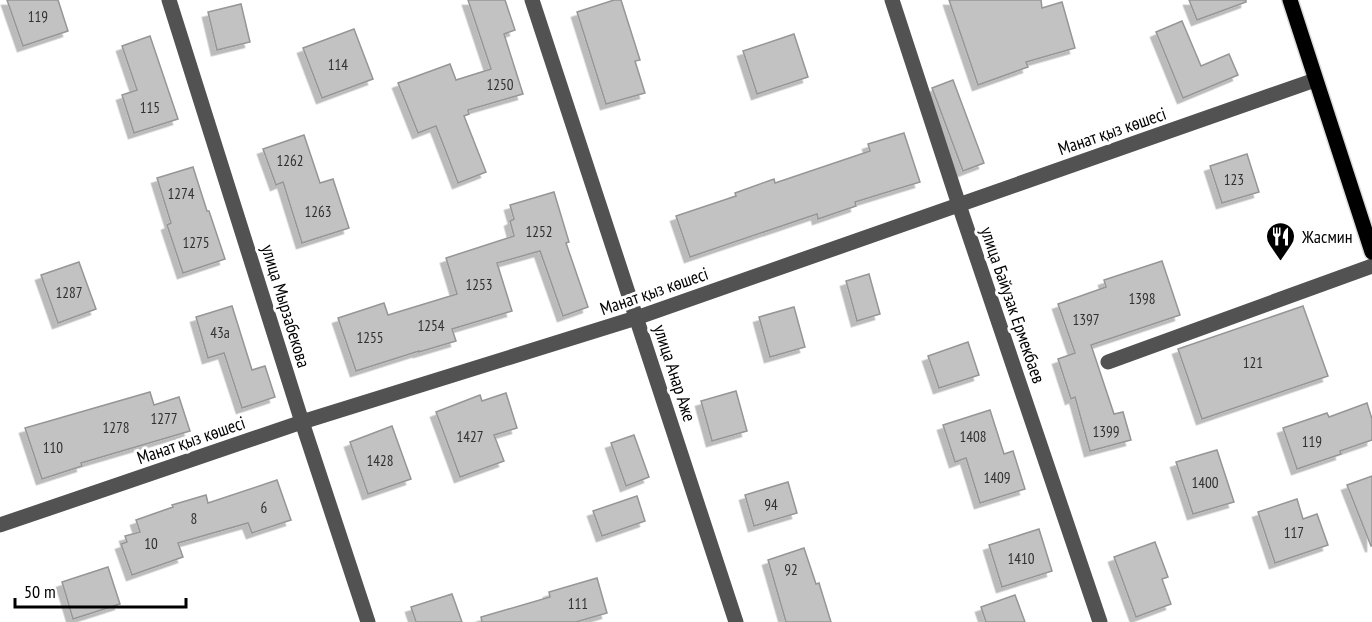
<svg xmlns="http://www.w3.org/2000/svg" width="1372" height="622" viewBox="0 0 1372 622" font-family="'PT Sans Narrow',sans-serif">
	<style>
		.building { fill: #c2c2c2; stroke: #969696; stroke-width: 1.5; filter: url(#shadow) }
		.lines { fill: none; stroke-linecap: round; stroke-linejoin: round }
		.major-casing { stroke: #dbdbdb; stroke-width: 18 }
		.minor { stroke: #525252; stroke-width: 15 }
		.major { stroke: #000; stroke-width: 15 }
		.labels { text-anchor: middle; dominant-baseline: central; stroke-width: 6; stroke-linejoin: round; paint-order: stroke }
		.number-label { font-size: 15px; fill: #303030 }
		.street-label { font-size: 18px; fill: #000; stroke: #fff }
		.poi-label { font-size: 18px; fill: #000; stroke: #fff; text-anchor: start }
	</style>
	<defs>
		<filter id="shadow"><feDropShadow dx="-5.5" dy="5.5" stdDeviation="0" flood-color="#0004"/></filter>
	</defs>
	<rect width="100%" height="100%" fill="#fff"/>
	<g class="building">
		<path d="M7,0H58L68,31L23,46Z"/>
		<path d="M468,0H505L515,30L504,34L523,94L468,110L469,114L464,116L486,172L458,183L436,126L418,133L398,83L450,64L456,80L491,69Z"/>
		<path d="M614,0H621L640,60L635,61L645,93L606,104L577,12Z"/>
		<path d="M949,0H1041L1042,8L1062,2L1075,48L1026,62L1028,67L978,85Z"/>
		<path d="M1189,0H1246V2L1197,20Z"/>
		<path d="M241,4L250,42L217,50L208,12Z"/>
		<path d="M1182,21L1201,66L1229,54L1238,75L1183,98L1156,32Z"/>
		<path d="M354,29L373,79L322,98L303,48Z"/>
		<path d="M794,34L808,77L757,94L743,51Z"/>
		<path d="M150,36L178,119L134,133L122,95L137,90L122,46Z"/>
		<path d="M953,80L984,163L963,171L932,88Z"/>
		<path d="M904,133L920,182L855,202L856,206L818,219L817,214L690,257L676,216L736,196L735,193L774,179L775,183L870,151L868,144Z"/>
		<path d="M304,135L320,183L333,179L349,228L302,243L283,182L276,185L263,149Z"/>
		<path d="M1247,154L1259,192L1222,203L1210,166Z"/>
		<path d="M193,167L207,211H209L225,259L183,273L167,225L171,223L157,178Z"/>
		<path d="M554,192L569,242L566,243L588,307L563,316L540,251L497,263L512,311L452,329L456,341L419,352V351L356,371L338,318L384,303L388,315L457,294L446,258L514,236L510,221L514,219L510,205Z"/>
		<path d="M1162,261L1180,315L1091,345L1114,414L1123,412L1131,440L1090,451L1075,397L1071,399L1058,359L1075,353L1058,304L1106,287L1104,280Z"/>
		<path d="M79,262L96,309L58,323L41,275Z"/>
		<path d="M869,274L880,314L857,321L846,281Z"/>
		<path d="M232,306L252,370L265,366L275,397L242,408L224,353L208,358L196,317Z"/>
		<path d="M1303,306L1328,376L1202,419L1178,349Z"/>
		<path d="M794,307L805,347L770,357L759,317Z"/>
		<path d="M968,342L979,375L939,388L928,356Z"/>
		<path d="M736,391L747,431L712,441L701,401Z"/>
		<path d="M150,392L154,405L179,397L190,431L81,463L82,466L42,479L25,428Z"/>
		<path d="M506,393L517,428L494,435L504,461L460,477L436,412L480,395L482,401Z"/>
		<path d="M1367,403L1372,419V440L1340,451L1341,454L1297,469L1283,428L1327,413L1329,417Z"/>
		<path d="M990,410L1004,454L1013,451L1025,489L980,503L966,458L955,462L943,425Z"/>
		<path d="M392,426L411,479L368,494L350,442Z"/>
		<path d="M634,435L649,477L626,486L611,443Z"/>
		<path d="M1217,450L1234,502L1193,514L1176,462Z"/>
		<path d="M1372,476V546H1371L1347,485Z"/>
		<path d="M277,480L291,520L252,533L248,523L178,543L183,557L132,575L121,544L127,542L125,536L140,532L136,520L173,507L172,505L206,495L208,503Z"/>
		<path d="M788,482L797,513L754,526L745,495Z"/>
		<path d="M637,496L645,521L602,536L593,511Z"/>
		<path d="M1297,499L1303,519L1317,514L1328,545L1275,563L1258,512Z"/>
		<path d="M1039,529L1052,571L1002,587L989,545Z"/>
		<path d="M1155,542L1168,577L1162,579L1171,604L1136,617L1114,557Z"/>
		<path d="M804,548L816,584L819,583L831,622H786L768,560Z"/>
		<path d="M108,567L120,604L73,619L62,582Z"/>
		<path d="M597,578L607,613L576,622H482L481,617L550,597L549,592Z"/>
		<path d="M452,594L462,622H416L411,607Z"/>
		<path d="M1015,595L1025,622H986L981,607Z"/>
	</g>
	<g class="lines">
		<defs>
			<path id="major" d="M1290,0L1372,252"/>
		</defs>
		<use href="#major" class="major-casing"/>
		<g class="minor">
			<path d="M169,0L302,422L368,622"/>
			<path d="M532,0L736,622"/>
			<path d="M892,0L959,205L1100,622"/>
			<path d="M1108,362L1372,266"/>
			<path d="M0,525L302,422L636,318L1315,80"/>
		</g>
		<use href="#major" class="major"/>
	</g>
	<defs>
		<symbol id="restaurant-pin" viewBox="-11 -11 22 30"><path d="M0 17L-7.5 6A9.5 9.5 0 1 1 7.5 6Z" fill="#000" stroke="#fff"/><path d="M-5-6h1v4h1v-4h1v4h1v-4h1v5L-1.5 .5V6h-2V.5L-5-1ZM5-6V6H3V1.5H1.5Q1.5-4 5-6Z" fill="#fff"/></symbol>
	</defs>
	<g fill-rule="evenodd">
		<use href="#restaurant-pin" x="1264" y="220" width="33" height="45"/>
	</g>
	<g class="labels">
		<g class="number-label">
			<text x="38" y="16">119</text>
			<text x="338" y="64">114</text>
			<text x="500" y="84">1250</text>
			<text x="150" y="107">115</text>
			<text x="290" y="160">1262</text>
			<text x="1234" y="179">123</text>
			<text x="181" y="193">1274</text>
			<text x="318" y="211">1263</text>
			<text x="539" y="231">1252</text>
			<text x="196" y="242">1275</text>
			<text x="479" y="284">1253</text>
			<text x="69" y="292">1287</text>
			<text x="1142" y="298">1398</text>
			<text x="1086" y="319">1397</text>
			<text x="431" y="325">1254</text>
			<text x="220" y="332">43а</text>
			<text x="370" y="337">1255</text>
			<text x="1253" y="362">121</text>
			<text x="164" y="418">1277</text>
			<text x="116" y="427">1278</text>
			<text x="1106" y="431">1399</text>
			<text x="470" y="436">1427</text>
			<text x="973" y="436">1408</text>
			<text x="1312" y="441">119</text>
			<text x="53" y="447">110</text>
			<text x="380" y="460">1428</text>
			<text x="997" y="477">1409</text>
			<text x="1205" y="482">1400</text>
			<text x="771" y="504">94</text>
			<text x="264" y="507">6</text>
			<text x="194" y="518">8</text>
			<text x="1294" y="532">117</text>
			<text x="151" y="543">10</text>
			<text x="1021" y="558">1410</text>
			<text x="791" y="569">92</text>
			<text x="578" y="603">111</text>
		</g>
		<g class="street-label">
			<text transform="translate(1112 131) rotate(-19)">Манат қыз көшесі</text>
			<text transform="translate(654 291) rotate(-19)">Манат қыз көшесі</text>
			<text transform="translate(1013 305) rotate(71)">улица Байузак Ермекбаев</text>
			<text transform="translate(286 306) rotate(73)">улица Мырзабекова</text>
			<text transform="translate(675 373) rotate(72)">улица Анар Аже</text>
			<text transform="translate(191 440) rotate(-19)">Манат қыз көшесі</text>
		</g>
		<g class="poi-label">
			<text x="1302" y="236">Жасмин</text>
		</g>
	</g>
	<path d="M15 598v9h171v-9" fill="none" stroke="#000000" stroke-width="3"/>
	<text x="24" y="598" font-size="18" fill="#000000" stroke="#ffffff" stroke-width="4.5" paint-order="stroke">50 m</text>
</svg>
